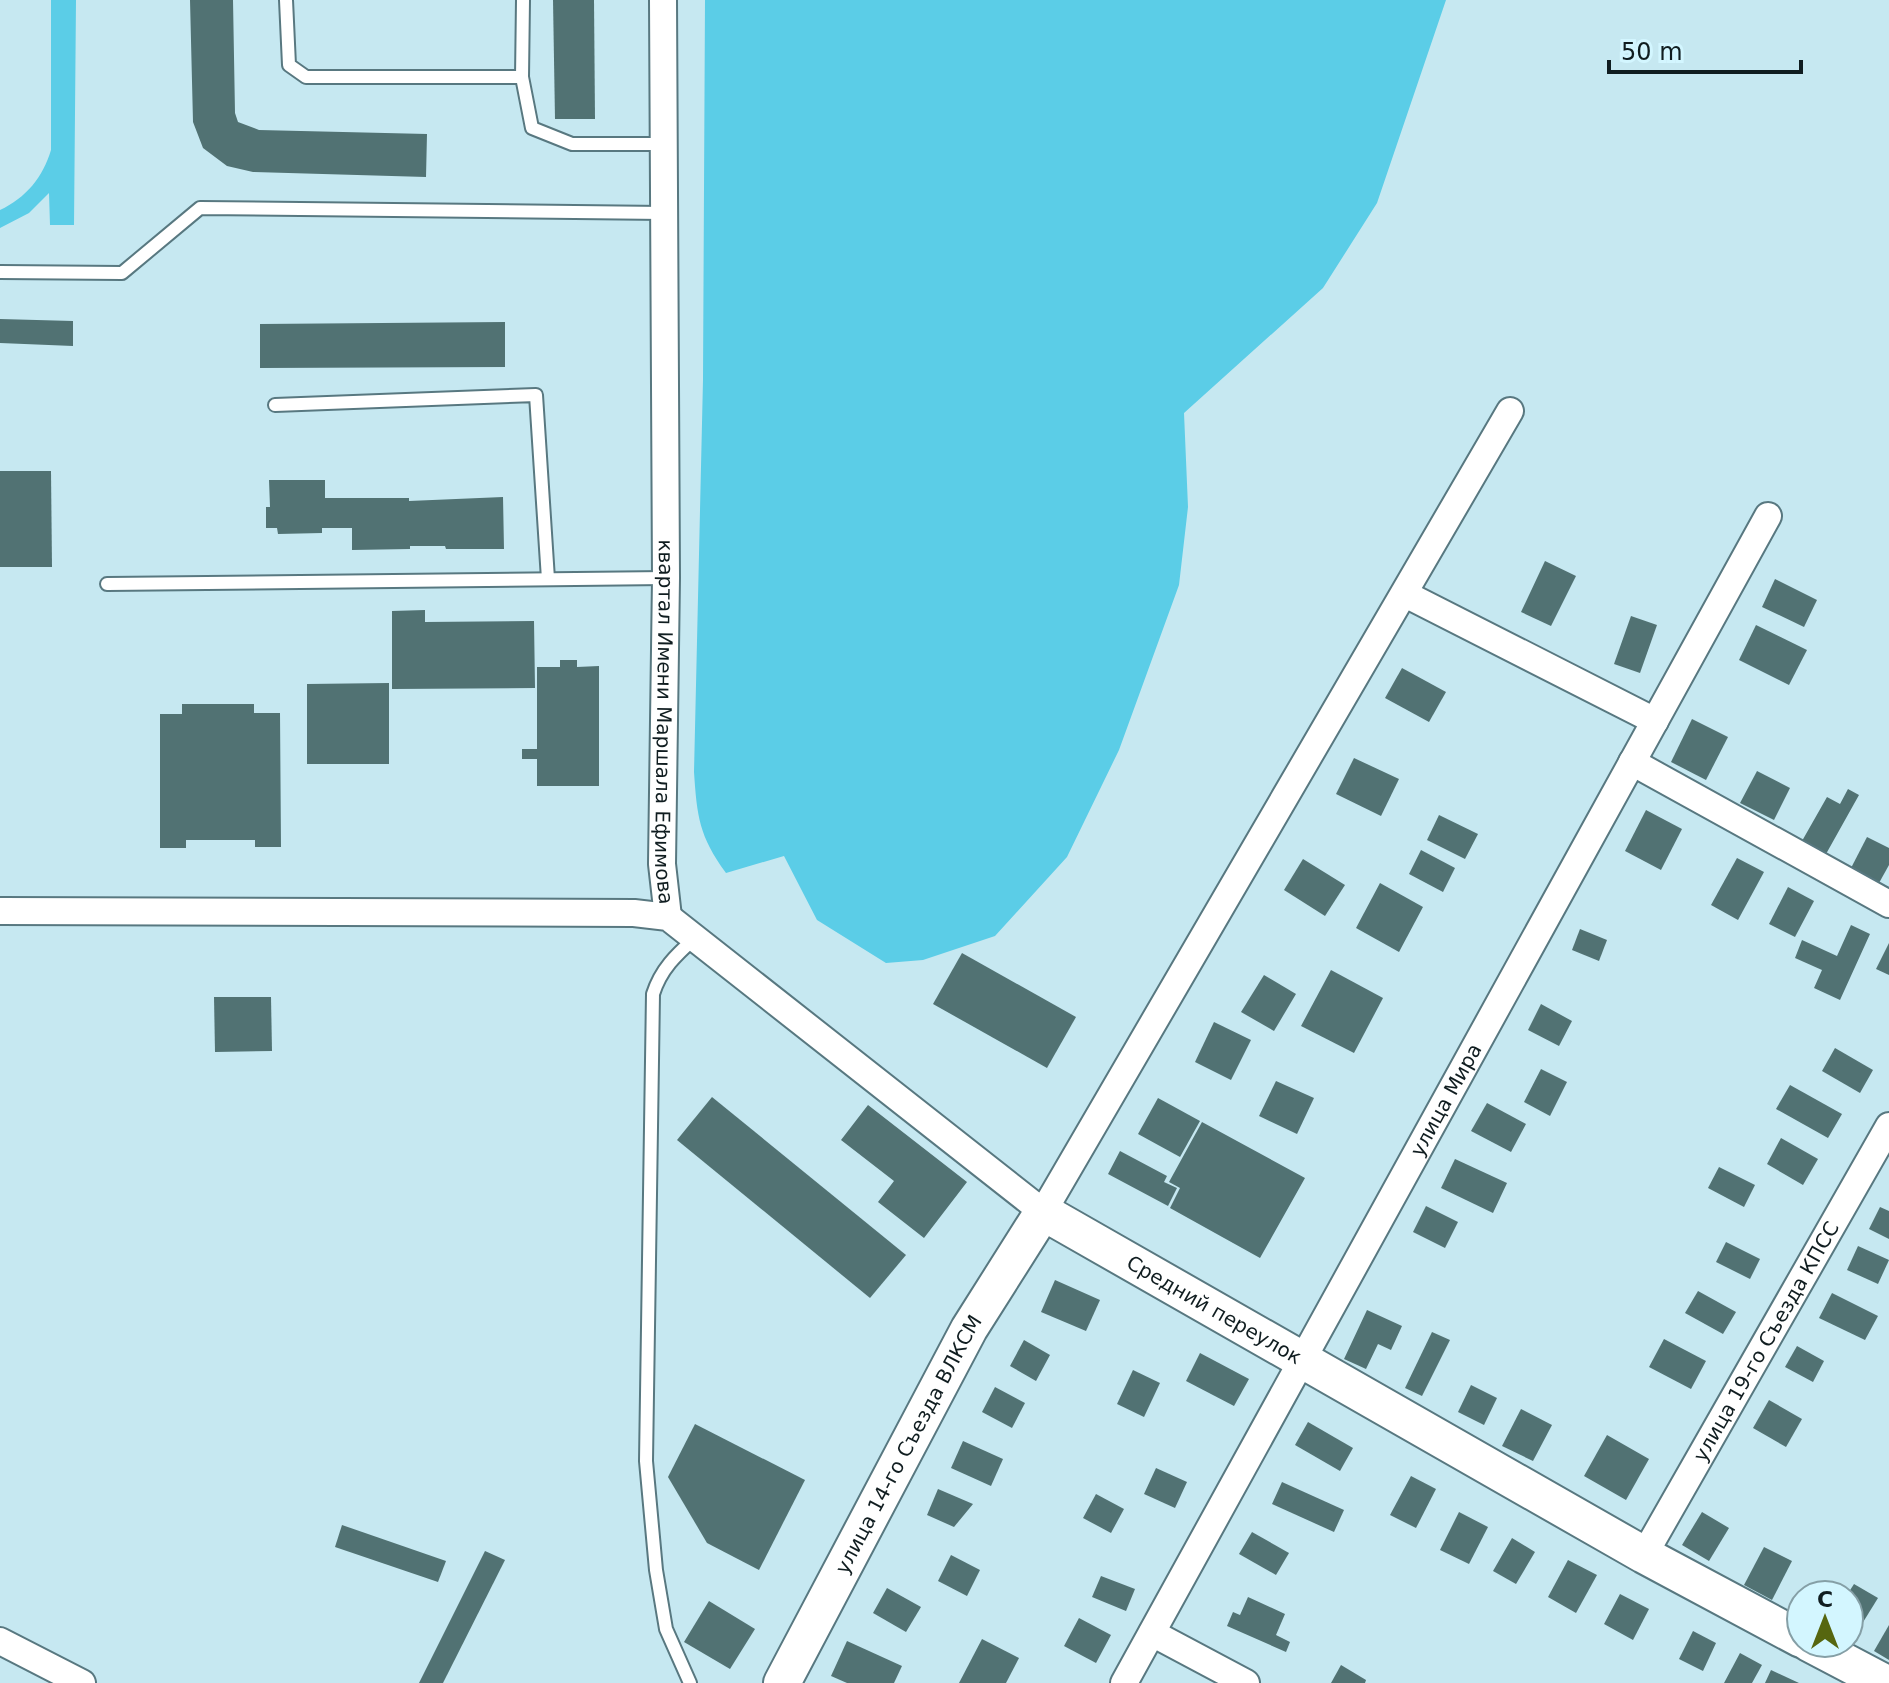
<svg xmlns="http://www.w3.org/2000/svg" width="1889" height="1683" viewBox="0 0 1889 1683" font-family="'DejaVu Sans',sans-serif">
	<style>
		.green { fill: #5bcde7 }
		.building { fill: #517273 }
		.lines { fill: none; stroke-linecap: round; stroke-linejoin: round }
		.lane-casing { stroke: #587880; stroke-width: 16 }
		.street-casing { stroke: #587880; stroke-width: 30 }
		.secondary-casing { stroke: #587880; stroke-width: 40 }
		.lane { stroke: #fff; stroke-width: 12 }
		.street { stroke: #fff; stroke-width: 26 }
		.secondary { stroke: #fff; stroke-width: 36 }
		.labels { text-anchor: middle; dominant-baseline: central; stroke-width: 8; stroke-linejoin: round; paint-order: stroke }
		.street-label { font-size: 20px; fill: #101d20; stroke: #d3f6ff }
	</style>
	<rect width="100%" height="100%" fill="#c6e8f1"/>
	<g class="green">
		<path d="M51,0H76L74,225H50L49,193L29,213L0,228V210C26,198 43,177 51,150Z"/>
		<path d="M705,0H1446L1377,203L1323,288L1184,413L1188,507L1179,585L1119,750L1067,857L995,936L923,960L886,963L817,920L784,856L726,873C699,836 697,816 694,772L703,380Z"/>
	</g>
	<g class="building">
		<path d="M190,0H233L235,113L238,122L259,130L427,134L426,177L253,172L227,166L203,148L193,122Z"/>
		<path d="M553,0H594L595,119H555Z"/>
		<path d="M0,319L73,321V346L0,343Z"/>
		<path d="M505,322V367L260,368V324Z"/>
		<path d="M0,471H51L52,567H0Z"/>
		<path d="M269,480H325V498H409V501L503,497L504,549H446L445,546H410V549L352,550V528H322V533L278,534L277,528H266V507H270Z"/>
		<path d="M1545,561L1576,576L1551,626L1521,612Z"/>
		<path d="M1775,579L1817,600L1804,627L1762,607Z"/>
		<path d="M425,610V622L534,621L535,688L392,689V611Z"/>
		<path d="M1631,616L1657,625L1640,673L1614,664Z"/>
		<path d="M1756,625L1807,650L1789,685L1739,660Z"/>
		<path d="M560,660H577V667L599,666V786H537V759H522V749H537V667H560Z"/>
		<path d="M1402,668L1446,692L1429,722L1385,698Z"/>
		<path d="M389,683V764H307V684Z"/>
		<path d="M182,704H254V713H280L281,847H255V840H186V848H160V714H182Z"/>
		<path d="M1692,719L1728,737L1706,780L1671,762Z"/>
		<path d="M1354,758L1399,779L1381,816L1336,794Z"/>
		<path d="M1757,771L1790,788L1774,820L1740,803Z"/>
		<path d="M1848,789L1859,795L1826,854L1802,841L1827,797L1840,804Z"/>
		<path d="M1646,810L1682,829L1661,870L1625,851Z"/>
		<path d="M1439,815L1478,834L1465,859L1427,840Z"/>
		<path d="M1867,837L1889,848V865L1879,883L1851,868Z"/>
		<path d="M1421,850L1455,868L1443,892L1409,874Z"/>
		<path d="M1737,858L1764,872L1738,920L1711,905Z"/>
		<path d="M1303,859L1345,885L1325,916L1284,890Z"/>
		<path d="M1380,883L1423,907L1399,952L1356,928Z"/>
		<path d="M1788,887L1814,901L1795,937L1769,924Z"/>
		<path d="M1851,925L1870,934L1840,1000L1814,988L1822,970L1795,958L1802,940L1837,956Z"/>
		<path d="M1580,929L1607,940L1599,961L1572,950Z"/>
		<path d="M1889,943V975L1876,969Z"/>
		<path d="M962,953L1076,1017L1047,1068L933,1004Z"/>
		<path d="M1331,970L1383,998L1354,1053L1301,1026Z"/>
		<path d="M1264,975L1296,994L1274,1031L1241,1012Z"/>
		<path d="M214,997H271L272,1051L215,1052Z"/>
		<path d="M1541,1004L1572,1021L1559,1046L1528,1030Z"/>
		<path d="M1214,1022L1251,1040L1231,1080L1195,1062Z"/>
		<path d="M1835,1048L1873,1070L1860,1093L1822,1071Z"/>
		<path d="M1541,1069L1567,1082L1550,1116L1524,1102Z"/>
		<path d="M1276,1081L1314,1098L1297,1134L1259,1116Z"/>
		<path d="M1790,1085L1842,1114L1828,1138L1776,1109Z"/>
		<path d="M712,1097L906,1255L870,1298L677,1140Z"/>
		<path d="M1158,1098L1200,1121L1180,1157L1138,1134Z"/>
		<path d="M1487,1103L1526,1124L1511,1152L1471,1131Z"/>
		<path d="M868,1105L967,1182L924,1238L878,1202L894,1181L841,1140Z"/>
		<path d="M1202,1122L1305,1178L1260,1258L1170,1208L1180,1188L1169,1182Z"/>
		<path d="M1781,1138L1818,1159L1803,1185L1767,1164Z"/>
		<path d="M1120,1151L1167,1176L1164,1182L1177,1188L1168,1206L1108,1174Z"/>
		<path d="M1455,1159L1507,1183L1493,1213L1441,1188Z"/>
		<path d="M1719,1167L1755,1185L1744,1207L1708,1188Z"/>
		<path d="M1426,1206L1458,1222L1445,1248L1413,1232Z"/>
		<path d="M1880,1207L1889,1211V1239L1869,1229Z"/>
		<path d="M1726,1242L1760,1259L1750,1279L1716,1262Z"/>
		<path d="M1858,1246L1889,1260L1878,1284L1847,1270Z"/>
		<path d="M1055,1280L1100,1300L1086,1331L1041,1312Z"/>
		<path d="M1698,1291L1736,1312L1723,1334L1685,1313Z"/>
		<path d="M1832,1293L1878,1316L1865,1340L1819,1318Z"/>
		<path d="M1367,1310L1402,1326L1391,1350L1378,1344L1366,1369L1344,1359Z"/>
		<path d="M1432,1332L1450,1340L1422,1396L1405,1388Z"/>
		<path d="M1664,1339L1706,1361L1691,1389L1649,1367Z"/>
		<path d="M1024,1340L1050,1355L1036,1381L1010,1366Z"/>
		<path d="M1797,1346L1824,1361L1813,1382L1785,1367Z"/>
		<path d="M1200,1353L1249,1379L1234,1406L1186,1381Z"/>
		<path d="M1133,1370L1160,1383L1144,1417L1117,1404Z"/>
		<path d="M1471,1385L1497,1398L1484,1425L1458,1412Z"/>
		<path d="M995,1387L1025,1403L1012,1428L982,1412Z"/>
		<path d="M1769,1400L1802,1419L1786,1447L1753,1428Z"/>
		<path d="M1521,1409L1552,1425L1533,1461L1502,1446Z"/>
		<path d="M1308,1422L1353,1448L1340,1471L1295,1445Z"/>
		<path d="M695,1424L805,1480L759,1570L707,1543L668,1477Z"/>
		<path d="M1607,1435L1649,1459L1626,1500L1584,1476Z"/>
		<path d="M963,1441L1003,1459L991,1486L951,1468Z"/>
		<path d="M1156,1468L1187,1482L1175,1508L1144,1494Z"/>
		<path d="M1411,1476L1436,1489L1416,1528L1390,1515Z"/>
		<path d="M1282,1482L1344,1510L1334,1532L1272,1504Z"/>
		<path d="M938,1489L973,1504L954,1527L927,1515Z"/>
		<path d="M1096,1494L1124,1509L1111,1533L1083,1518Z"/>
		<path d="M1459,1512L1488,1527L1469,1564L1440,1550Z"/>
		<path d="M1702,1512L1729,1528L1709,1561L1682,1545Z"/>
		<path d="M342,1525L446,1561L438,1582L335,1547Z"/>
		<path d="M1252,1532L1289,1553L1276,1575L1239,1554Z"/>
		<path d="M1512,1538L1535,1552L1516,1584L1493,1571Z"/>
		<path d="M1764,1547L1792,1561L1772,1600L1744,1585Z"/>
		<path d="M485,1551L505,1560L443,1683H419Z"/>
		<path d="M951,1555L980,1570L967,1596L938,1581Z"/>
		<path d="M1568,1560L1597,1575L1576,1613L1548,1597Z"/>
		<path d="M1101,1576L1135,1589L1126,1611L1092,1597Z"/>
		<path d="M1854,1584L1878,1598L1852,1640L1849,1638L1847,1595Z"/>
		<path d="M887,1588L921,1607L906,1632L873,1613Z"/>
		<path d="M1620,1594L1649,1609L1633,1640L1604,1624Z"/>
		<path d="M1248,1597L1285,1614L1276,1635L1290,1642L1286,1652L1227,1626L1233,1612L1240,1615Z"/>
		<path d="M709,1601L755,1629L730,1669L684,1642Z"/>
		<path d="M1079,1618L1111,1635L1096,1663L1064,1646Z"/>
		<path d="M1889,1625V1660L1874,1651Z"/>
		<path d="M1693,1631L1716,1643L1703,1671L1679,1659Z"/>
		<path d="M982,1639L1019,1658L1006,1683H959Z"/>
		<path d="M847,1641L902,1666L894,1683H847L831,1676Z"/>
		<path d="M1740,1653L1762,1665L1752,1683H1724Z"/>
		<path d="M1341,1665L1366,1680L1365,1683H1331Z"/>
		<path d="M1771,1670L1799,1683H1765Z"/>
	</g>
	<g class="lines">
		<defs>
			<g id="lane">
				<path d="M286,0L289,65L306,77H522"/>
				<path d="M523,0L522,77L532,128L572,144H664"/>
				<path d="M0,272L122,273L200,208L664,213"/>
				<path d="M275,405L536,395L548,579"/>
				<path d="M107,584L666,578"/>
				<path d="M690,1683L666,1629L656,1570L646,1461L653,994C661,969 676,955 695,938"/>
			</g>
			<g id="street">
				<path id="s1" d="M663,0L666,578L662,864L668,917"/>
				<path d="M1405,594L1655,721"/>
				<path d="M1632,762L1889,904"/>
				<path d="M0,911L634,913L668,917L1043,1212L1510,411"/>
				<path id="s2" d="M1644,1555L1889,1126"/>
				<path d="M1152,1633L1246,1683"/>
				<path d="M0,1641L82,1683"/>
				<path id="s3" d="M1124,1683L1768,516"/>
			</g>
			<g id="secondary">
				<path d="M1809,1643L1885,1683"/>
				<path id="s4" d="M782,1683L969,1329L1043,1212L1644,1555L1801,1639"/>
			</g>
		</defs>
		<use href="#lane" class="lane-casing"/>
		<use href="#street" class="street-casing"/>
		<use href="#secondary" class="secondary-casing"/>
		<use href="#lane" class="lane"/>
		<use href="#street" class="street"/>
		<use href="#secondary" class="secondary"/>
	</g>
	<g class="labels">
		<g class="street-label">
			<text stroke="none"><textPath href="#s1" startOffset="722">квартал Имени Маршала Ефимова</textPath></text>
			<text stroke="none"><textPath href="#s3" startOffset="666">улица Мира</textPath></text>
			<text stroke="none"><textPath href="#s4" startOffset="736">Средний переулок</textPath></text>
			<text stroke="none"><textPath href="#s2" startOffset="246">улица 19-го Съезда КПСС</textPath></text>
			<text stroke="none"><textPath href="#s4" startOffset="270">улица 14-го Съезда ВЛКСМ</textPath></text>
		</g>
	</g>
	<g transform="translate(1825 1619)"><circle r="38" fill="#d3f6ff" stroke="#859fa6" stroke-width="2"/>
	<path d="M0-6L14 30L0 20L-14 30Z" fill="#56660f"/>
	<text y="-12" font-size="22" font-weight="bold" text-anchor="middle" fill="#101d20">С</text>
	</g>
	<path d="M1609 60v12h192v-12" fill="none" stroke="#101d20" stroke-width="4"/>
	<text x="1621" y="60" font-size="24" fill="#101d20" stroke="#d3f6ff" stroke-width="6" paint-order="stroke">50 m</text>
</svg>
